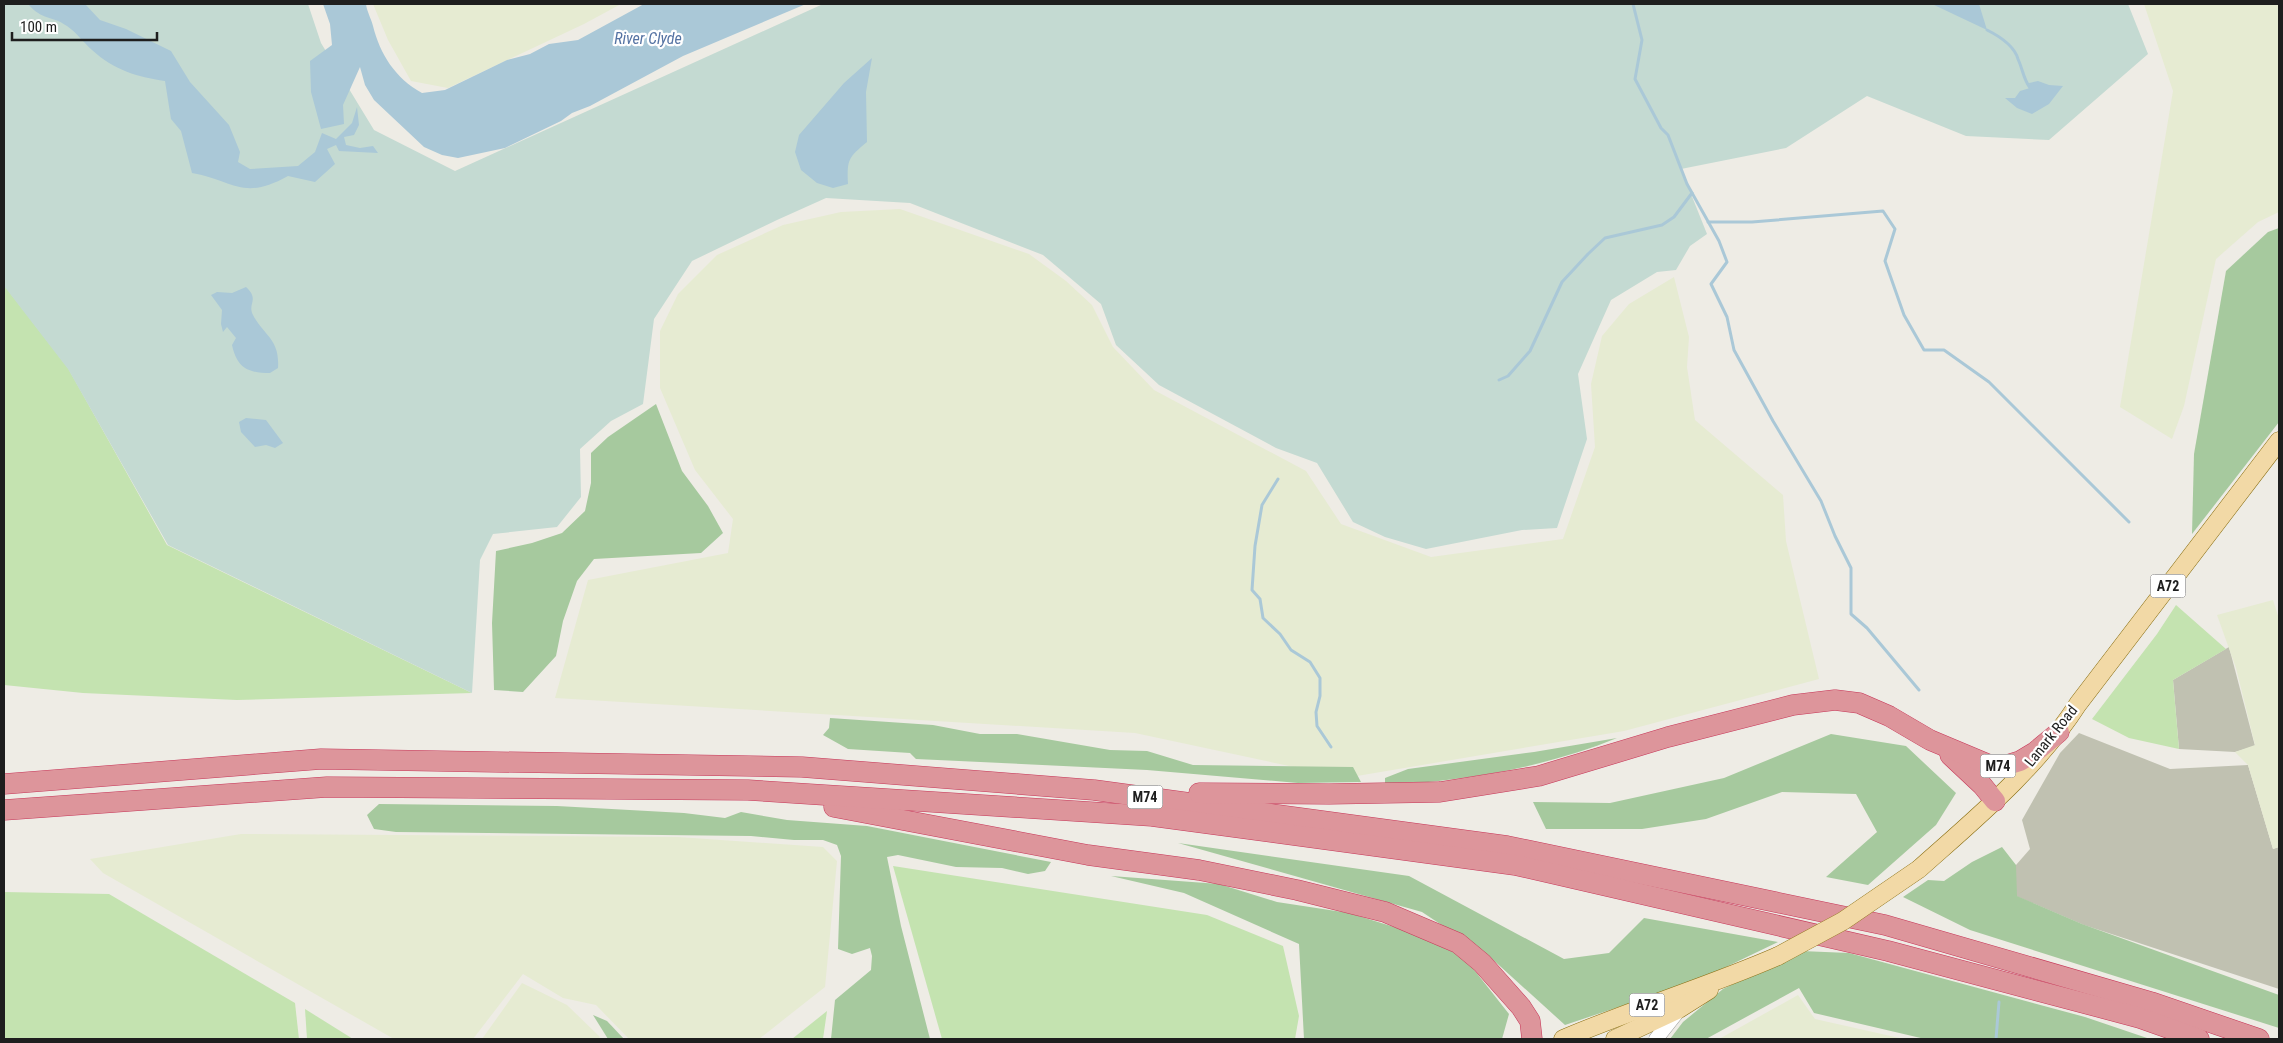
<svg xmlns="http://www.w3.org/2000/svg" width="2283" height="1043" viewBox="0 0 2283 1043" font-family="'Roboto Condensed',sans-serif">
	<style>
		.construction { fill: #c0c1b1 }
		.farmland { fill: #e6ebd2 }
		.grass { fill: #c4e3b0 }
		.forest { fill: #a6c99e }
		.wetland { fill: #c4dad2 }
		.water { fill: #aac8d7 }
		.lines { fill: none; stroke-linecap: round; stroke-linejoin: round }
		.stream { stroke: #aac8d7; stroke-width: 3 }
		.minor-casing { stroke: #9f9f9f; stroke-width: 15 }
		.major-casing { stroke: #886d10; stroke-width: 19 }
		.highway-casing { stroke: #c73759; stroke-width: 21 }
		.minor { stroke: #fff; stroke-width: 14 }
		.major { stroke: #f2d9a6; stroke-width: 18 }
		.highway { stroke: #dd959b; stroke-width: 20 }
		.major-bridge-casing { stroke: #886d10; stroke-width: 19; stroke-linecap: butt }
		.major-bridge { stroke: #f2d9a6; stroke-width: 18 }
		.labels { text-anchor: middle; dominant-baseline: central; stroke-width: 4.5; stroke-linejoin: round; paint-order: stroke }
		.shield { fill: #fff; stroke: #626262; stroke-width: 1 }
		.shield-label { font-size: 14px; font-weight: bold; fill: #1e1e1e }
		.street-label { font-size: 15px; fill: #1e1e1e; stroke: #fff }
		.water-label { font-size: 16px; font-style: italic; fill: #5573a3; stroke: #fff }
	</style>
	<rect width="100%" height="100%" fill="#eeece5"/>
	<g class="construction">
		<path d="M2229,647L2255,746L2235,752L2179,749L2173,680Z"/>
		<path d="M2079,733L2170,769L2248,765L2273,849L2279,847V989L2084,925L2016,896V865L2030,849L2022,820L2060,753Z"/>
	</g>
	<g class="farmland">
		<path d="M373,4H621L584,24L448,88L411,81L388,40Z"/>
		<path d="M2144,4H2279V212L2258,222L2216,259L2184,406L2172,439L2120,407L2173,91Z"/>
		<path d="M900,209L1029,254L1066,281L1092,305L1113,347L1154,390L1306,471L1341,524L1431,557L1563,539L1595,447L1591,384L1602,336L1629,304L1674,277L1689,337L1687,367L1695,420L1783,495L1786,541L1819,679L1624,731L1345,778L1135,733L555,698L588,580L728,553L733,519L695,470L660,388V331L678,294L717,255L783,225L841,212Z"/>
		<path d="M2273,600L2279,619V847L2273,849L2248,765L2235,752L2255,745L2236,668L2217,615Z"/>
		<path d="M241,834L678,837L823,847L837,861L825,987L759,1039H629L596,1005L563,998L523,974L473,1039H394L103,873L90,859Z"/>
		<path d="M522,983L567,1005L600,1037L598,1039H482Z"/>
		<path d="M1798,995L1815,1019L1904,1039H1719Z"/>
	</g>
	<g class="grass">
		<path d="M4,285L68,368L167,545L472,693L237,700L83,693L4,685Z"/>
		<path d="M2176,605L2226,649L2173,680L2179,749L2129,738L2092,719L2157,634Z"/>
		<path d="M893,866L1207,915L1283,946L1299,1016L1295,1039H942Z"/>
		<path d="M4,892L109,894L295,1003L299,1039H4Z"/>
		<path d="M305,1009L353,1039H307Z"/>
		<path d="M827,1011L823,1039H792Z"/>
	</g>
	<g class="forest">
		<path d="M2279,228V422L2192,534L2194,454L2226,271L2268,232Z"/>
		<path d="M656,404L682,471L708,506L723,533L701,553L594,559L577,581L563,621L556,656L523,692L494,690L492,623L496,551L532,543L562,533L585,511L591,483V453L608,437Z"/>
		<path d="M830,718L933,725L980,734H1017L1110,750L1147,751L1193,765L1353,767L1361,782L1298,783L1147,770L916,759L910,753L848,749L823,735L829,728Z"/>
		<path d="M1831,734L1906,746L1956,793L1936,825L1868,885L1826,877L1877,832L1856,794L1782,792L1706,819L1642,829H1546L1533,802L1610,803L1724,778Z"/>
		<path d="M1617,738C1543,768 1465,781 1385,785V778L1408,769L1534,752Z"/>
		<path d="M379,804L557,806L684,813L725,818L741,812L787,820L867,826L1051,862L1045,871L1028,874L1002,868L956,867L898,855L887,857L901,926L930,1039H831L835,1000L871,970L872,956L870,948L852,954L838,949L841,856L837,845L823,840H794L751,836L396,832L374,829L367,815Z"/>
		<path d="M1178,843L1409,876L1564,959L1609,953L1644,918L1778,942L1699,980L1565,1025L1490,957L1422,912Z"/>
		<path d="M2002,847L2016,865L2017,896L2082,924L2279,995V1028L1970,930L1903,897L1928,880L1944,881L1972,862Z"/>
		<path d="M1111,876L1219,884L1277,902L1349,913L1407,931L1464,957L1509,1014L1502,1039H1304L1299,944L1184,893Z"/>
		<path d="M1801,951L1849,953L2085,1017L2150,1039H1925L1814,1013L1799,988L1706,1039H1670L1683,1022L1723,989Z"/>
		<path d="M593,1015L607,1021L624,1039H608Z"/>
	</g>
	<path class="wetland" d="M4,4H308L321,43L374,130L455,171L823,4H2128L2148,54L2049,140L1966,136L1867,96L1786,148L1681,169L1707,234L1690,246L1676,270L1657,272L1611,300L1578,374L1587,439L1557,528L1522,530L1426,549L1385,537L1353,522L1317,463L1276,448L1159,385L1116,345L1101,304L1043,255L910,203L826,198L777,220L692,261L654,319L643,404L611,421L580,449L581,497L557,527L493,534L480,560L472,693L168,545L68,369L4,286Z"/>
	<g class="water">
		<path d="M28,4H85L100,20L126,29L171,51L190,82L229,125L240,152L238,162L250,169L298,166L315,152L322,133L336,139L352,123L357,107L359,125L354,135L344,137L346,145L360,148L373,146L378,153L339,151L336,145L327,149L335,164L315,182L288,176C243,201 235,181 192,173L181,131L171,119L165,81C137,77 114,70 92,50C83,42 77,33 67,26C51,15 43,21 28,4Z"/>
		<path d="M323,4H366C367,12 371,18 373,26C380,54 395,78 422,93L445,90L507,60L530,54L549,44L578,40L644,4H806L683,56L590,106L572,113L561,121L505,148L458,158L442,155L424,147L374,100L365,85L360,67L343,105L344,124L321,129L311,92L310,61L332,45L330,24Z"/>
		<path d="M1932,4H1979L1987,30Z"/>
		<path d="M872,58L866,92L867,142C848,158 847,159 848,184L833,188L817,183L801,170L795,152L799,135L844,83Z"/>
		<path d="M2038,81L2049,85L2063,86L2049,104L2032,114L2017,108L2005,98H2015L2020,91L2030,88L2029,83Z"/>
		<path d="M246,287C260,300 247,303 253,315C264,336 280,339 278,368L270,373C248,373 237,368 232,345L236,338L227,327L223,332L221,324L222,310L211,295L217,292L232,293Z"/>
		<path d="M246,418L266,420L283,443L275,448L266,445L255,447L241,432L239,422Z"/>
	</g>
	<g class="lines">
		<g class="stream">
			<path d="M1633,4L1642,40L1635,79L1661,128L1668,135L1687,184L1719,241L1727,262L1711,284L1727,317L1734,350L1773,421L1821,501L1835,536L1851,568V614L1867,628L1919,690"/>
			<path d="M1987,30C1999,36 2014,45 2018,59C2023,70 2023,78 2030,88"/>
			<path d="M1708,222H1752L1883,211L1895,229L1885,261L1904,315L1924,350H1944L1989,382L2129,522"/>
			<path d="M1499,380L1508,376L1530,351L1562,282L1588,254L1605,238L1662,225L1674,217L1692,193"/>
			<path d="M1278,479L1262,505L1255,546L1252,590L1260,599L1263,618L1280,634L1291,650L1310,662L1320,678V696L1316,712L1317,726L1331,747"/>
			<path d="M1996,1039L1999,1002"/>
		</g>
		<defs>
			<path id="minor" d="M1656,1039L1679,1010"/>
			<g id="major">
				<path d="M1919,869C1975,819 2037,768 2078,704L2279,441"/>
				<path d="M1563,1039C1633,1009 1707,987 1778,956"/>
				<path d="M1615,1039L1679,1009L1709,990"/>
			</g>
			<g id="highway">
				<path d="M1950,755L1982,785L1995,801"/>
				<path d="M4,784L321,759L802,767L1094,790L1507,846L1885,925L2151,1002L2259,1039"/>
				<path d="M1199,793L1329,794L1440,792L1539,776L1668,737L1793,705L1835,700L1859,703L1889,716L1930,740L1992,766L2007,765L2020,761L2035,752L2059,732"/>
				<path d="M834,807L1088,855L1199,870L1297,890L1385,912L1458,943L1482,963L1521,1007L1530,1021L1532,1039"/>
				<path d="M4,810L327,787L748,790L1152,816L1515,865L1888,951L2140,1018L2199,1039"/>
			</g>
		</defs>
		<use href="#minor" class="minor-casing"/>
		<use href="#major" class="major-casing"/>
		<use href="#highway" class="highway-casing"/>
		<use href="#minor" class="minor"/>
		<use href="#major" class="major"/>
		<use href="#highway" class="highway"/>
		<defs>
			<path id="major-bridge" d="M1778,956L1843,921L1919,869"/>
		</defs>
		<use href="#major-bridge" class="major-bridge-casing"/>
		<use href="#major-bridge" class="major-bridge"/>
	</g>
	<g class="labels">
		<g class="shield">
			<rect x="2150.5" y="574.5" width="35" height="23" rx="4"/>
			<rect x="1980.5" y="754.5" width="35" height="23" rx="4"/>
			<rect x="1127.5" y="785.5" width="35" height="23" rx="4"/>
			<rect x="1629.5" y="993.5" width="35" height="23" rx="4"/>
		</g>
		<g class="shield-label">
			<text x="2168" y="586">A72</text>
			<text x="1998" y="766">M74</text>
			<text x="1145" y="797">M74</text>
			<text x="1647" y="1005">A72</text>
		</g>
		<g class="street-label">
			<text transform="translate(2051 736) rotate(-51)">Lanark Road</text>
		</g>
		<g class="water-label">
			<text x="648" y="38">River Clyde</text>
		</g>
	</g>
	<rect width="2283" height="1043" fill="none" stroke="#1e1e1e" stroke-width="10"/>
	<path d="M12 32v8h145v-8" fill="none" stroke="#1e1e1e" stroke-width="2.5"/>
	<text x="20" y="32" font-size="15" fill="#1e1e1e" stroke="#ffffff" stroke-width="4" paint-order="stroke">100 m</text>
</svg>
